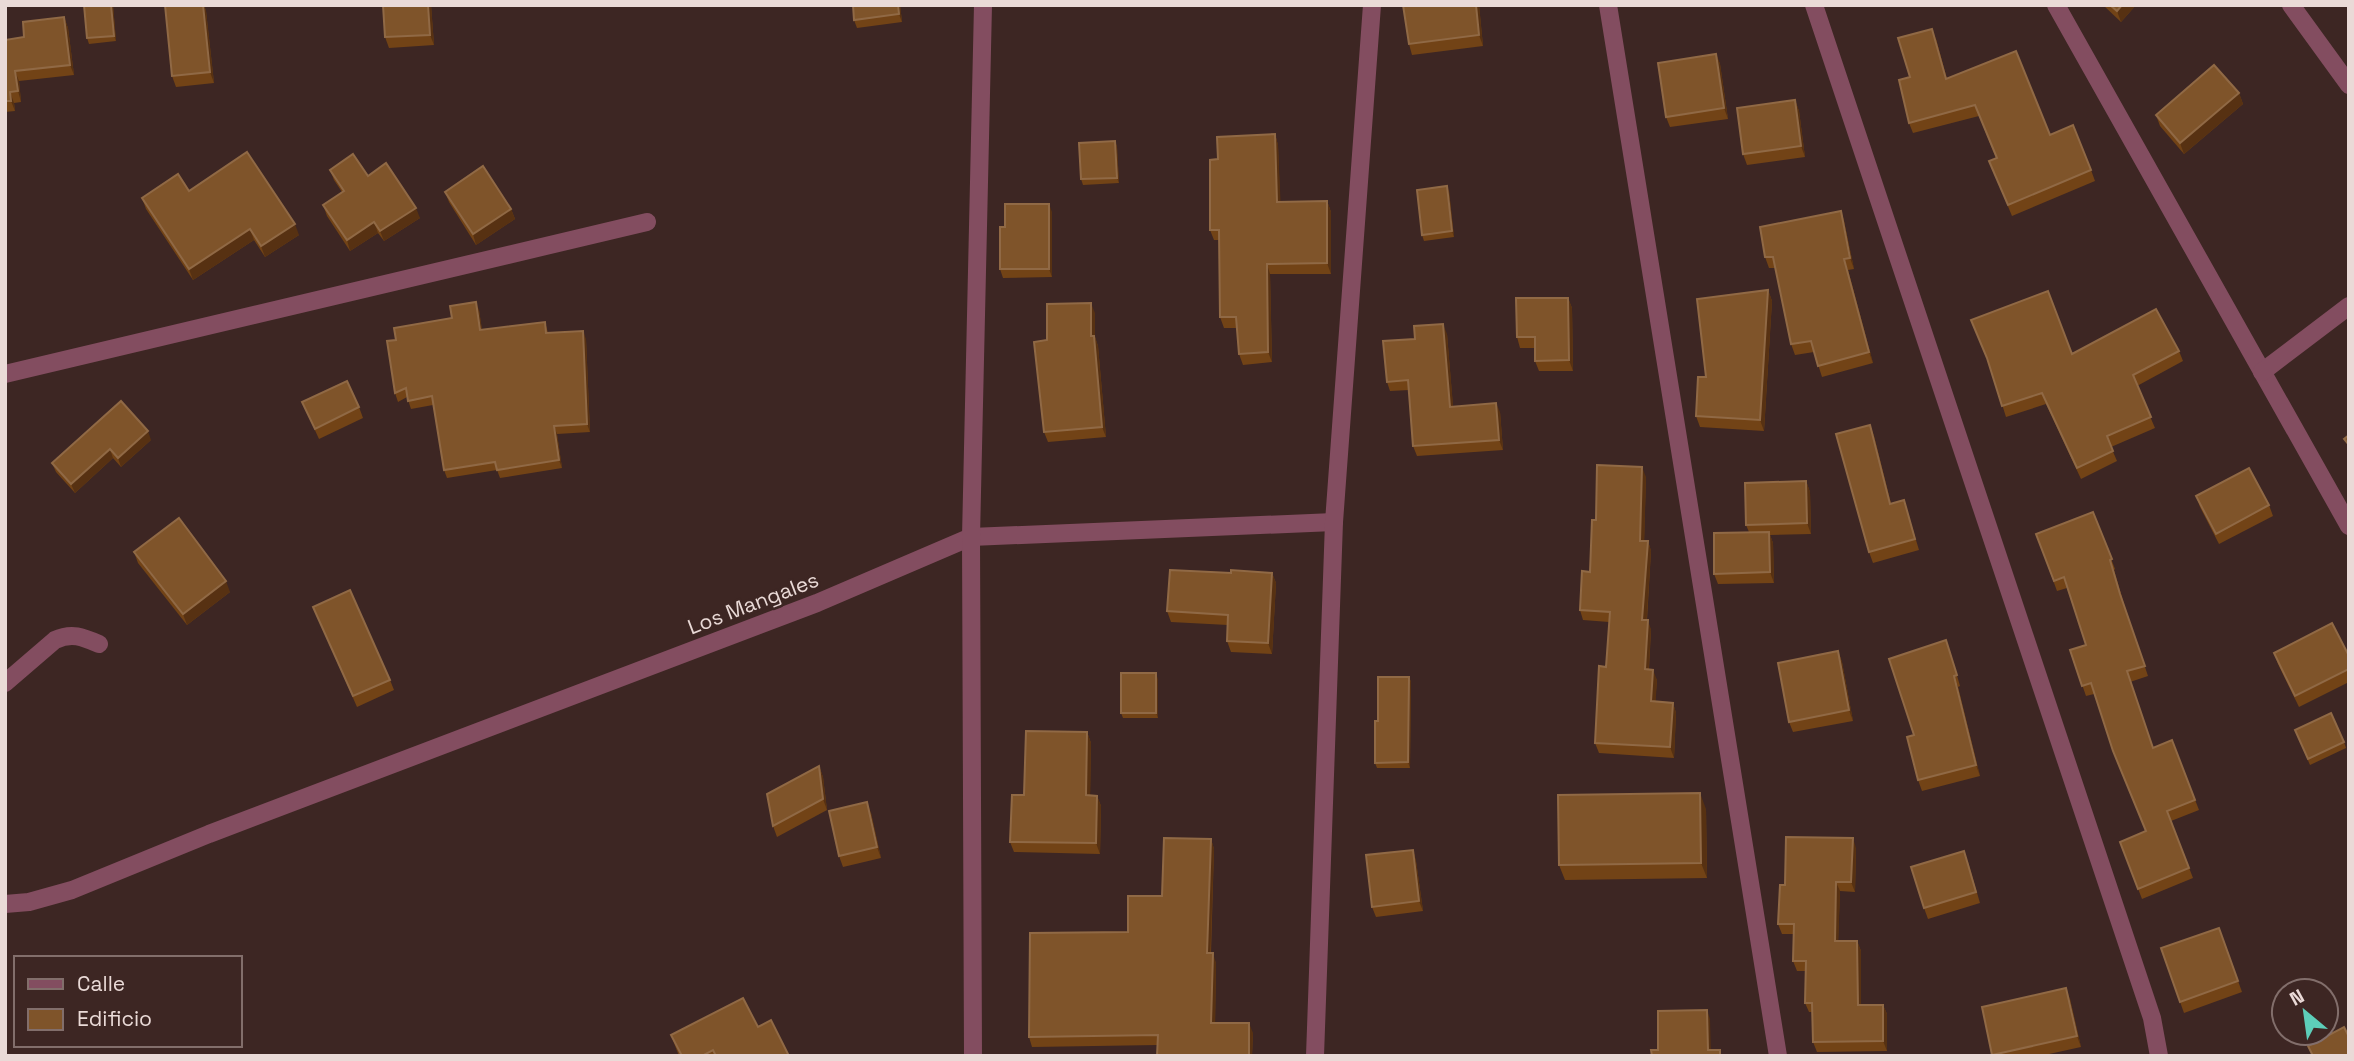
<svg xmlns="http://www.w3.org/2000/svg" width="2354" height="1061" viewBox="0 0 2354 1061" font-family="'Space Grotesk',sans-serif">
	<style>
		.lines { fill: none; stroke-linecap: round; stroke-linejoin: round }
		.minor { stroke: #834d60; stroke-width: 18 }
		.wall { fill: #724316 }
		.shaded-wall { fill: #573112 }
		.building { fill: #7f542a; stroke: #906945; stroke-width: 2 }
		.labels { text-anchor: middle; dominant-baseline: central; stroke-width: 5; stroke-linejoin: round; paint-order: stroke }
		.street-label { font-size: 21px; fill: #eadad7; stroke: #3d2623 }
	</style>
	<rect width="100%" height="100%" fill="#3d2623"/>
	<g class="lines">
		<g class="minor">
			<path d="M1608,5L1778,1056"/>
			<path d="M1814,5L2152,1018L2159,1056"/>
			<path d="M2056,5L2349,526"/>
			<path d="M2291,5L2349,85"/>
			<path d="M2262,372L2349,306"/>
			<path d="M5,374L647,222"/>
			<path d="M5,683L55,640C72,632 83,637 99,644"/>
			<path d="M5,904L29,902L72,890L209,834L817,603L971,537L1334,522"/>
			<path d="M973,1056L971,537L983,5"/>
			<path d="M1315,1056L1334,522L1372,5"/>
		</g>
	</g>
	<g class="wall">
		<path d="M113,5L116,41L89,44L87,38Z"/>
		<path d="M165,5H204L206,11L214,83L176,87L172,76Z"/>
		<path d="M383,5H431L434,45L389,48L385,37Z"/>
		<path d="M900,5L902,22L857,28L854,20Z"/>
		<path d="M1479,5L1483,46L1412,55L1409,44Z"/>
		<path d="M2103,5H2136L2121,22Z"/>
		<path d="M64,17L68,28L74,75L19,81L21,102L14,103L15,111L5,112V40L24,37Z"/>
		<path d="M1936,39L1947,79L2050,135L2091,170L2095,181L2012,216L1989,161L1996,158L1979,116L1913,133L1909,123L1910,77Z"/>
		<path d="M1716,54L1720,64L1728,119L1670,127L1666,117Z"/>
		<path d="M2239,93L2243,104L2184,154L2160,126L2156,115Z"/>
		<path d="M1795,100L1799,111L1805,157L1747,165L1743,154Z"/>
		<path d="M1275,134L1278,145L1280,202L1327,201L1331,212V274H1270L1272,362L1243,365L1239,354L1237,328H1224L1220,317L1219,240H1214L1210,230L1218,159Z"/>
		<path d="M1115,141L1117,147L1119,183L1083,185L1081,179Z"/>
		<path d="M330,170L368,176L420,218L384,241L378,233L350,251L327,216L323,205L342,192L334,180Z"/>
		<path d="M189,191L299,235L265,257L254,240L193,280L146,209L142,198Z"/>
		<path d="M1449,191L1454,237L1424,241L1422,235Z"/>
		<path d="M445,192L511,209L515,219L476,245L449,202Z"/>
		<path d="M1841,211L1844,221L1854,269L1848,270L1873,363L1822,377L1814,352L1795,355L1791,344L1775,268H1769L1765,257Z"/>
		<path d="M1052,212V277L1003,278L1000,269L1005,227Z"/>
		<path d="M1768,290L1772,301L1764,431L1700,427L1696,416L1706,377Z"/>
		<path d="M1568,298L1572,308L1573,371H1539L1535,361V348H1520L1517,337Z"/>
		<path d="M479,310L482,330L545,322L548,333L586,339L590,432L557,434L562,468L500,478L497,470L447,478L444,470L433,405L411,409L407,397L398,402L395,393L396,340L452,318Z"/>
		<path d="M1095,313V337L1098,346L1106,437L1048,442L1044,432L1047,340Z"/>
		<path d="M1971,320L2072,354L2179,351L2183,361L2137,386L2155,428L2111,447L2117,461L2081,479L2046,404L2006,417L1989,363Z"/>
		<path d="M1447,334L1453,407L1500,412L1503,450L1417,456L1413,446L1409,390L1390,391L1387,382L1415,339Z"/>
		<path d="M302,402L359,407L363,418L319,439Z"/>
		<path d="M1870,425L1874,436L1891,504L1904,500L1919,550L1873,563L1869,552Z"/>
		<path d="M151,440L121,467L113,458L75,493L56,472L52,463Z"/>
		<path d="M1646,477L1644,541H1648L1651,551L1647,620L1651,630L1649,669L1657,680L1655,702L1673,703L1676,713L1674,758L1599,753L1595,743L1606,667L1609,622L1583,620L1580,610L1590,572L1596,520Z"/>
		<path d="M1806,481L1810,492L1811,534L1770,535L1773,543L1774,583L1718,584L1714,574L1749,532L1746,525Z"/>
		<path d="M2196,496L2269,505L2273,516L2219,544L2200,507Z"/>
		<path d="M2093,512L2115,569L2114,570L2124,604L2148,676L2130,682L2153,748L2172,740L2199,810L2171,821L2193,878L2142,899L2120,842L2146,832L2094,694L2086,696L2070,650L2086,645L2067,588L2057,591L2036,534Z"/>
		<path d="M134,552L230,592L187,625L138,563Z"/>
		<path d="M1231,573H1272L1276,583L1272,654L1231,652L1227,641L1228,625L1171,622L1167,611Z"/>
		<path d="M313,607L390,680L394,690L357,707Z"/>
		<path d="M1838,651L1842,662L1853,721L1793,732L1789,722Z"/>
		<path d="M1950,651L1960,686L1958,687L1980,776L1922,791L1918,780L1914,735Z"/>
		<path d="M2274,653L2349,656V682L2299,707L2278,664Z"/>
		<path d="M1409,677L1411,682L1410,768H1377L1375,763L1378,721Z"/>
		<path d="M1158,679V718H1123L1121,713Z"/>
		<path d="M1087,732L1091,743L1090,795L1097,796L1101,806L1100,854L1014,852L1010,842L1024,795Z"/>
		<path d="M2297,735L2344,742L2346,748L2310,765Z"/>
		<path d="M819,766L823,777L827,810L777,837L773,826Z"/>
		<path d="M1706,809L1707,878L1565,880L1559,865Z"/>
		<path d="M871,813L881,858L843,867L839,856Z"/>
		<path d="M1211,839L1214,849L1211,953L1216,963L1215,1023L1253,1033L1252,1056H1157L1158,1045L1032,1047L1029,1037L1162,896Z"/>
		<path d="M1856,848L1855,892L1840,891L1838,941H1857L1861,951V1005H1883L1887,1014V1051L1817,1052L1813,1042V1012H1809L1805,1003L1806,971H1797L1793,961L1794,934H1782L1778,924L1785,885Z"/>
		<path d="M1413,850L1416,861L1423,911L1376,917L1372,907Z"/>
		<path d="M1968,862L1980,903L1928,919L1924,908Z"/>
		<path d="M2219,928L2242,992L2184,1013L2161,948Z"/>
		<path d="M2070,999L2081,1047L2040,1056H1992L1982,1007Z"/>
		<path d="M758,1027L789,1056H679L671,1035Z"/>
	</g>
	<g class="shaded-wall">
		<path d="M111,5H113L116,41L114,36Z"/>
		<path d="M203,5H204L206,11L214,83L210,72Z"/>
		<path d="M428,5H431L434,45L430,35Z"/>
		<path d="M898,5H900L902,22L899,14Z"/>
		<path d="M1476,5H1479L1483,46L1479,35Z"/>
		<path d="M2122,5H2136L2121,22L2117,11Z"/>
		<path d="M64,17L68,28L74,75L70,65Z"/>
		<path d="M1932,29L1936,39L1950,90L1946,79Z"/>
		<path d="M1716,54L1720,64L1728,119L1724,108Z"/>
		<path d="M15,71L19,81L21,102L18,91Z"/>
		<path d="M10,92L14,103L15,111L11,101Z"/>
		<path d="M2239,93L2243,104L2184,154L2180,143Z"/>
		<path d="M1795,100L1799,111L1805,157L1801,146Z"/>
		<path d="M1275,134L1278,145L1281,212L1277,202Z"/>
		<path d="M1115,141L1117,147L1119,183L1117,178Z"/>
		<path d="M1447,186L1449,191L1454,237L1452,231Z"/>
		<path d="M1327,201L1331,212V274L1327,263Z"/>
		<path d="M1049,204L1052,212V277L1049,269Z"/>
		<path d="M416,208L420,218L384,241L380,231Z"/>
		<path d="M511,209L515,219L476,245L473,234Z"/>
		<path d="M1841,211L1844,221L1854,269L1850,258Z"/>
		<path d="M374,222L378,233L350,251L347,240Z"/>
		<path d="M295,224L299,235L265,257L261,246Z"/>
		<path d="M250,229L254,240L193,280L189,269Z"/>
		<path d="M1844,259L1848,270L1873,363L1869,352Z"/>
		<path d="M1267,264L1270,274L1272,362L1268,352Z"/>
		<path d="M1768,290L1772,301L1764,431L1760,420Z"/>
		<path d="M1568,298L1572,308L1573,371L1569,360Z"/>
		<path d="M476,302L479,310L483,338L480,330Z"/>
		<path d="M1091,303L1095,313V337L1098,346L1106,437L1102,427L1091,336Z"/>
		<path d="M1443,324L1447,334L1454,417L1450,407Z"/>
		<path d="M583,331L586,339L590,432L587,424Z"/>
		<path d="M1496,403L1500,412L1503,450L1499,440Z"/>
		<path d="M1870,425L1874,436L1894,515L1890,504Z"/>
		<path d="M554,426L557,434L562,468L559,460Z"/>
		<path d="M148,431L151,440L121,467L118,458Z"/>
		<path d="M110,449L113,458L75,493L71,484Z"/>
		<path d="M1642,467L1646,477L1644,551L1640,541Z"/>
		<path d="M1806,481L1810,492L1811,534L1807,523Z"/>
		<path d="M1769,532L1773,543L1774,583L1770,572Z"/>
		<path d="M1648,541L1651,551L1646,630L1642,620Z"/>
		<path d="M1272,573L1276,583L1272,654L1268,643Z"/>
		<path d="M226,581L230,592L187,625L183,614Z"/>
		<path d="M1648,620L1651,630L1648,679L1645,669Z"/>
		<path d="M1838,651L1842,662L1853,721L1849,710Z"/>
		<path d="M1653,670L1657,680L1655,712L1651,701Z"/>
		<path d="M1156,673L1158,679V718L1156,713Z"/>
		<path d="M1954,676L1958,687L1980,776L1976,765Z"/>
		<path d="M1409,677L1411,682L1410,768L1408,762Z"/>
		<path d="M1673,703L1676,713L1674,758L1670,747Z"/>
		<path d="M1087,732L1091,743L1090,806L1086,795Z"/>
		<path d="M819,766L823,777L827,810L823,799Z"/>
		<path d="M1700,793L1706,809L1707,878L1701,863Z"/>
		<path d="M1097,796L1101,806L1100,854L1096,843Z"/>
		<path d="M867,802L871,813L881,858L877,847Z"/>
		<path d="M1853,838L1856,848L1855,892L1851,882Z"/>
		<path d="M1211,839L1214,849L1210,963L1207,953Z"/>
		<path d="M1413,850L1416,861L1423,911L1419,901Z"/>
		<path d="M1836,882L1840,891L1838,951L1835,941Z"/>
		<path d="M1857,941L1861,951V1015L1858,1005Z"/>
		<path d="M1213,953L1216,963L1215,1032L1211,1023Z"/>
		<path d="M2066,988L2070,999L2081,1047L2077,1036Z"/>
		<path d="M1883,1005L1887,1014V1051L1883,1041Z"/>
		<path d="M1707,1010L1710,1019L1711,1056L1708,1050Z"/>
		<path d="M1249,1023L1253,1033L1252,1056H1249Z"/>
	</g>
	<g class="building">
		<path d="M84,5H111L114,36L87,38Z"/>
		<path d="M165,5H203L210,72L172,76Z"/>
		<path d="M383,5H428L430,35L385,37Z"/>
		<path d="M853,5H898L899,14L854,20Z"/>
		<path d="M1403,5H1476L1479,35L1409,44Z"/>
		<path d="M2110,5H2122L2117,11Z"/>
		<path d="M64,17L70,65L15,71L18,91L10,92L11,101H5V40L24,37L23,22Z"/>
		<path d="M1932,29L1946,79L2016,51L2050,135L2073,125L2091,170L2008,205L1989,161L1997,158L1975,105L1909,123L1899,80L1910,77L1898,38Z"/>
		<path d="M1716,54L1724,108L1666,117L1658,63Z"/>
		<path d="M2214,65L2239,93L2180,143L2156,115Z"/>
		<path d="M1795,100L1801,146L1743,154L1737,108Z"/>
		<path d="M1275,134L1277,202L1327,201V263L1267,264L1268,352L1239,354L1236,317H1220L1219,230H1210V160L1218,159L1217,137Z"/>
		<path d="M1115,141L1117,178L1081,179L1079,143Z"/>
		<path d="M247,152L295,224L261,246L250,229L189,269L142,198L178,174L189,191Z"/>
		<path d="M353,154L368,176L386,163L416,208L380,231L374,222L347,240L323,205L344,191L330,170Z"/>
		<path d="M483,166L511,209L473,234L445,192Z"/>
		<path d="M1447,186L1452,231L1422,235L1417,190Z"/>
		<path d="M1005,204H1049V269H1000V227H1005Z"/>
		<path d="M1841,211L1850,258L1844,259L1869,352L1818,366L1811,341L1791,344L1773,257H1765L1760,227Z"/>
		<path d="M1768,290L1760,420L1696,416L1698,377H1706L1697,299Z"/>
		<path d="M2048,291L2072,354L2156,309L2179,351L2133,375L2151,417L2107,436L2113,451L2077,468L2042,393L2002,406L1987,358L1971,320Z"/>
		<path d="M1516,298H1568L1569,360L1535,361V337H1517Z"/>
		<path d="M476,302L480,330L545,322L546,333L583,331L587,424L554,426L559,460L497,470L495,462L444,470L432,396L408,401L406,388L395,393L387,341L396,340L394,328L452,318L450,306Z"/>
		<path d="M1091,303V336H1094L1102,427L1044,432L1034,342L1047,340V304Z"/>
		<path d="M1443,324L1450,407L1496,403L1499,440L1413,446L1408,380L1387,382L1383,341L1415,339L1414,326Z"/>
		<path d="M347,381L359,407L315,429L302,402Z"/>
		<path d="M121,401L148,431L118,458L110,449L71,484L52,463Z"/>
		<path d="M1870,425L1890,504L1904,500L1915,539L1869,552L1836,434Z"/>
		<path d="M2349,435V445L2344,439Z"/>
		<path d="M1597,465L1642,467L1640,541H1648L1642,620H1648L1645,669L1653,670L1651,701L1673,703L1670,747L1595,743L1599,666L1606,667L1610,612L1580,610L1582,571L1590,572L1592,520H1596Z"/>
		<path d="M2249,468L2269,505L2216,534L2196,496Z"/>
		<path d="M1806,481L1807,523L1746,525L1745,483Z"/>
		<path d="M2093,512L2112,559L2110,560L2120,594L2145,666L2127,671L2153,748L2172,740L2195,800L2167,811L2189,868L2138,889L2120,842L2146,831L2113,751L2091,683L2082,686L2070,650L2086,645L2064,577L2054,581L2036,534Z"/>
		<path d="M179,518L226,581L183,614L134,552Z"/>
		<path d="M1769,532L1770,572L1714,574V533Z"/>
		<path d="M1170,570L1231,573V570L1272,573L1268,643L1227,641L1228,615L1167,611Z"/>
		<path d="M350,590L390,680L353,696L313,607Z"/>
		<path d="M2332,623L2349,656V669L2295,696L2274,653Z"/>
		<path d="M1946,640L1957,675L1954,676L1976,765L1918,780L1907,737L1914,735L1889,659Z"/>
		<path d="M1838,651L1849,710L1789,722L1778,663Z"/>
		<rect x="1121" y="673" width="35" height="40"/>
		<path d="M1378,677H1409L1408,762L1375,763V721H1378Z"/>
		<path d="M2331,713L2344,742L2308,759L2295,730Z"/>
		<path d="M1026,731L1087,732L1086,795L1097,796L1096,843L1010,842L1012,795H1024Z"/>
		<path d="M819,766L823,799L773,826L767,794Z"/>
		<path d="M1700,793L1701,863L1559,865L1558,795Z"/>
		<path d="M867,802L877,847L839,856L829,811Z"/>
		<path d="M1786,837L1853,838L1851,882H1836L1835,941H1857L1858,1005H1883V1041L1813,1042L1812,1003H1805L1806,961H1793L1794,924H1778L1780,885H1785Z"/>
		<path d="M1164,838L1211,839L1207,953H1213L1211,1023H1249V1056H1157L1158,1035L1029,1037L1030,933L1128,932V896H1162Z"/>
		<path d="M1413,850L1419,901L1372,907L1366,855Z"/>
		<path d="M1964,851L1976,892L1924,908L1911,867Z"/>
		<path d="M2219,928L2238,981L2180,1002L2161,948Z"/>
		<path d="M2066,988L2077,1036L1992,1055L1982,1007Z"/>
		<path d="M743,998L758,1027L771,1020L789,1056H716L713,1050L702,1056H682L671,1035Z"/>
		<path d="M1707,1010L1708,1050H1720V1056H1652L1651,1050H1658V1011Z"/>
		<path d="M2344,1027L2349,1037V1056H2313L2308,1046Z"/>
	</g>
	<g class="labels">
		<g class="street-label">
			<text transform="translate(753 603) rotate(-21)">Los Mangales</text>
		</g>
	</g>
	<rect width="2354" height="1061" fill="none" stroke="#eadad7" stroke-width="14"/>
	<rect x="14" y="956" width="228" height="91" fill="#3d2623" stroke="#826e6b" stroke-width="2"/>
	<rect x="28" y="979" width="35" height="10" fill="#834d60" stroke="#826e6b" stroke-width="2"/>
	<text x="77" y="991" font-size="21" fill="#eadad7">Calle</text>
	<rect x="28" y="1009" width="35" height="21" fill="#7f542a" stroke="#826e6b" stroke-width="2"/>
	<text x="77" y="1026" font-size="21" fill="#eadad7">Edificio</text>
	<g transform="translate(2305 1012) rotate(331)"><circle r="33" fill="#3d2623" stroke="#826e6b" stroke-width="2"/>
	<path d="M0-5L12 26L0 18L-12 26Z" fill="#5dceb9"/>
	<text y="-10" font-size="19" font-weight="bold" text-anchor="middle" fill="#eadad7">N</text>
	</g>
</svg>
